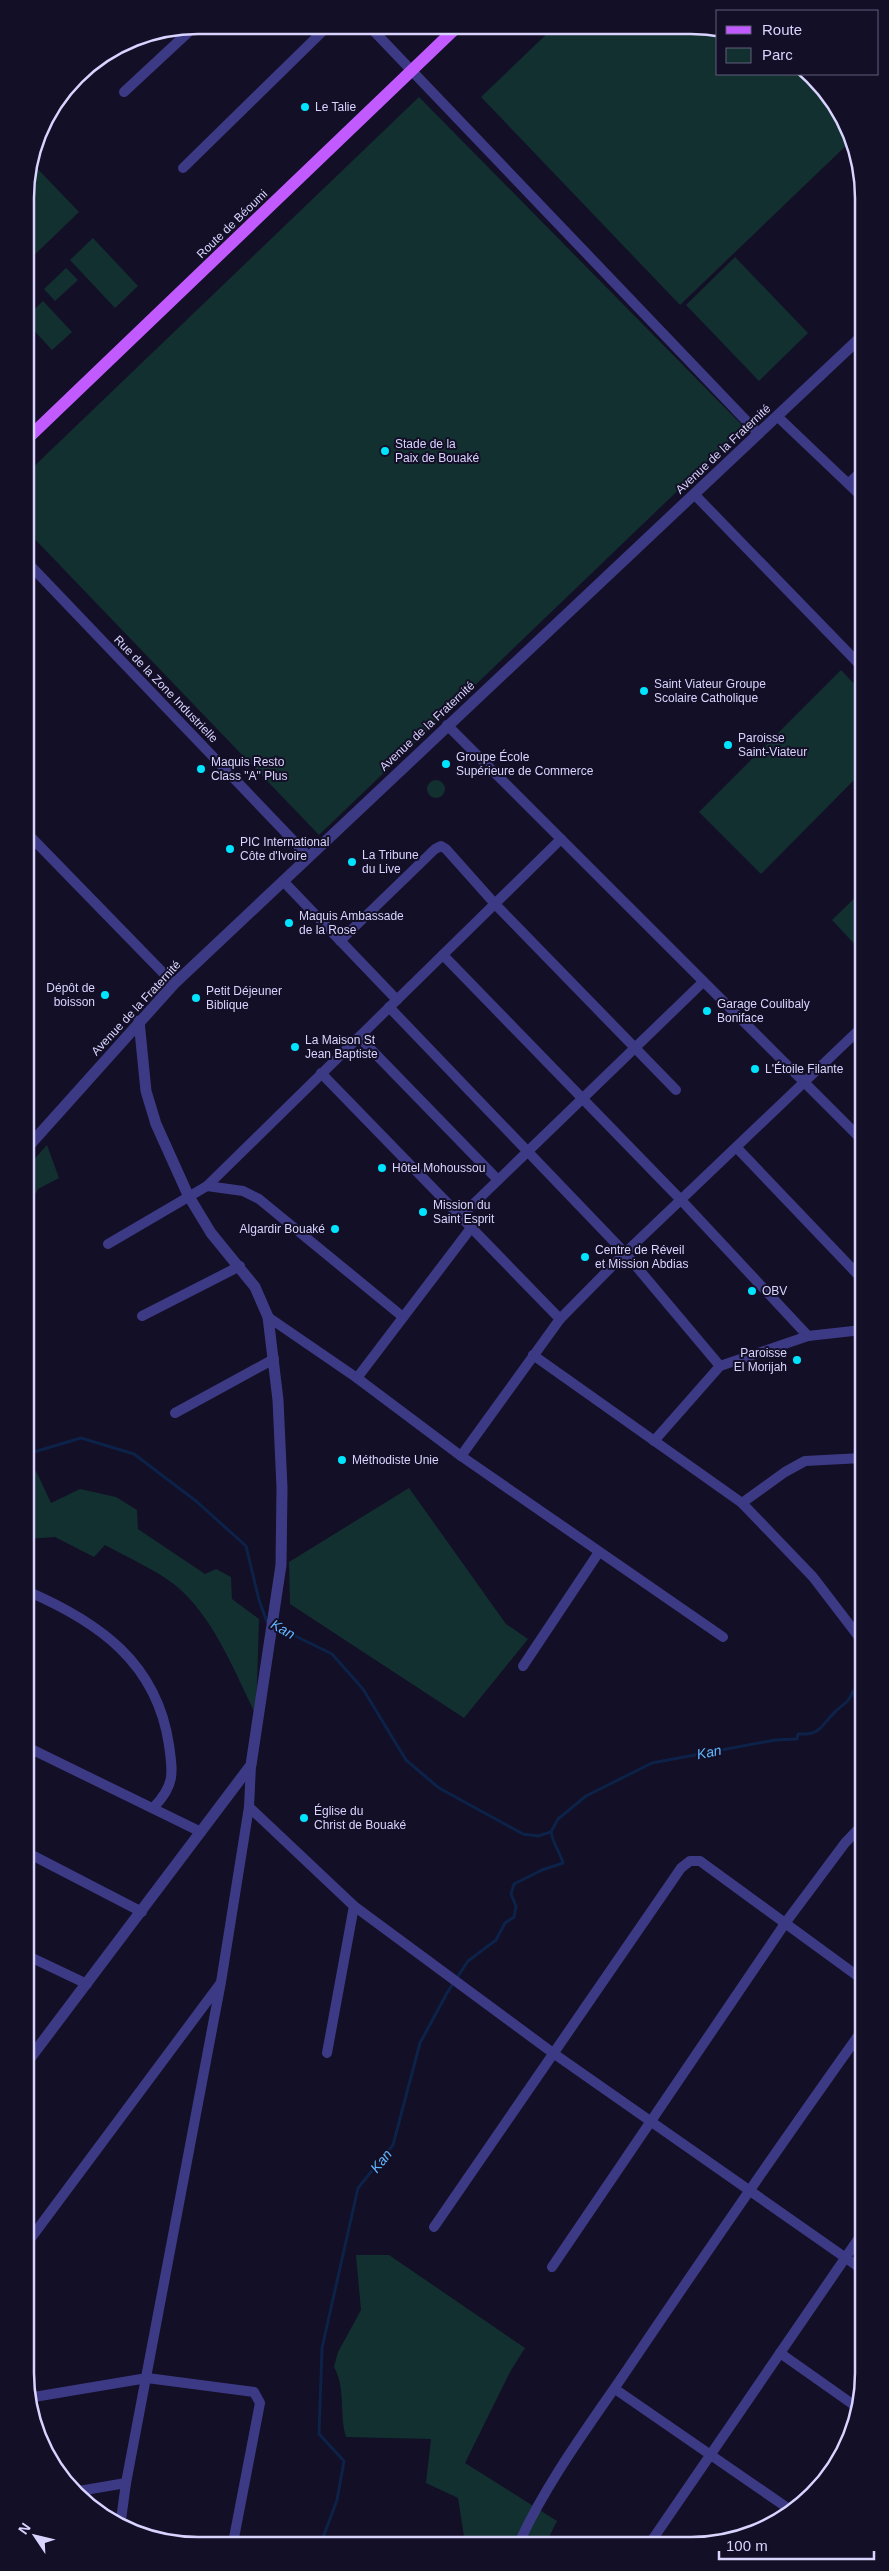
<svg xmlns="http://www.w3.org/2000/svg" width="889" height="2571" viewBox="0 0 889 2571" font-family="Helvetica,sans-serif">
	<style>
		.green { fill: #12302f }
		.lines { fill: none; stroke-linecap: round; stroke-linejoin: round }
		.stream { stroke: #0c2248; stroke-width: 3 }
		.minor { stroke: #3d3a85; stroke-width: 10 }
		.tertiary { stroke: #3d3a85; stroke-width: 11 }
		.primary { stroke: #c25bff; stroke-width: 12 }
		.poi-dot { fill: #00e5ff; stroke: #130f26; stroke-width: 2 }
		.labels { text-anchor: middle; dominant-baseline: central; stroke-width: 4; stroke-linejoin: round; paint-order: stroke }
		.poi-label { font-size: 12px; fill: #d9d4ff; stroke: #130f26; text-anchor: start }
		.street-label { font-size: 12px; fill: #d9d4ff; stroke: #130f26 }
		.water-label { font-size: 14px; font-style: italic; fill: #62b6ff; stroke: #130f26 }
		.rim { fill: none; stroke: #d9d4ff; stroke-width: 2.5 }
	</style>
	<rect width="100%" height="100%" fill="#130f26"/>
	<g class="green">
		<path d="M554,27L718,28V74H811L841,112L852,140L680,305L481,97Z"/>
		<path d="M419,97L744,427L319,835L26,530V474Z"/>
		<path d="M32,163L79,212L25,264V186Z"/>
		<path d="M93,238L138,286L115,308L70,260Z"/>
		<path d="M735,257L808,333L759,381L686,305Z"/>
		<path d="M66,268L78,280L55,301L44,289Z"/>
		<path d="M43,301L72,332L52,350L26,322V317Z"/>
		<path d="M841,670L861,691V773L761,874L699,812Z"/>
		<circle cx="436" cy="789" r="9"/>
		<path d="M862,891V952L832,920Z"/>
		<path d="M47,1145L59,1178L38,1189L27,1210V1167Z"/>
		<path d="M36,1471L51,1503L80,1489L116,1497L137,1510L138,1529L205,1574L216,1569L231,1577L232,1599L259,1619L256,1715C234,1671 214,1617 175,1585C156,1570 127,1557 105,1545L94,1557L55,1537L27,1539V1474Z"/>
		<path d="M409,1488L506,1624L528,1639L464,1718L290,1604L289,1562Z"/>
		<path d="M356,2255H389L525,2348L510,2372L465,2463L557,2521L546,2543H465L458,2498L426,2483L431,2439L346,2437C339,2414 346,2388 334,2367L338,2352L361,2310Z"/>
	</g>
	<g class="lines">
		<g class="stream">
			<path d="M27,1454L81,1438L134,1454L196,1501L246,1546L259,1600L267,1622L332,1654L363,1689L406,1760L439,1788L523,1834L538,1836L551,1832"/>
			<path d="M321,2543L337,2500L344,2461L319,2434L322,2348L358,2188L393,2145L420,2043L447,1993L468,1961L496,1940L505,1923L514,1917L516,1906L511,1894L514,1884L542,1870L563,1863C560,1852 553,1844 551,1832L558,1819L586,1796L652,1763L775,1740L797,1739L798,1734C823,1735 820,1725 836,1711C845,1702 848,1704 853,1691L855,1696L863,1692"/>
		</g>
		<g class="minor">
			<path d="M369,26L759,434"/>
			<path d="M124,92L195,26"/>
			<path d="M183,168L328,26"/>
			<path d="M778,417L861,496"/>
			<path d="M849,483L861,472"/>
			<path d="M695,495L861,666"/>
			<path d="M26,561L309,857"/>
			<path d="M447,725L862,1140"/>
			<path d="M26,832L174,984"/>
			<path d="M284,882L397,1000"/>
			<path d="M340,941L435,849L441,846L446,849L495,904L676,1090"/>
			<path d="M443,955L682,1201L808,1336"/>
			<path d="M389,1007L625,1253L720,1366"/>
			<path d="M359,1037L498,1180"/>
			<path d="M321,1073L560,1319"/>
			<path d="M737,1148L862,1279"/>
			<path d="M207,1186L243,1191L259,1199L403,1317"/>
			<path d="M460,1217L703,982"/>
			<path d="M108,1244L207,1186L561,839"/>
			<path d="M142,1316L240,1266"/>
			<path d="M268,1317L357,1378L461,1456L723,1637"/>
			<path d="M533,1355L742,1503L813,1577L862,1641"/>
			<path d="M357,1378L471,1228"/>
			<path d="M175,1413L274,1359"/>
			<path d="M654,1441L720,1366L808,1336L862,1330"/>
			<path d="M461,1456L560,1319L625,1253L862,1027"/>
			<path d="M742,1503L785,1472L805,1461L862,1458"/>
			<path d="M27,1591C99,1622 157,1663 169,1745C173,1773 175,1785 154,1807"/>
			<path d="M523,1666L599,1552"/>
			<path d="M27,1747L201,1832"/>
			<path d="M249,1807L354,1906L553,2053L863,2270"/>
			<path d="M28,1853L142,1912"/>
			<path d="M28,1956L87,1984"/>
			<path d="M327,2053L354,1906"/>
			<path d="M434,2227L681,1868L690,1861H700L863,1980"/>
			<path d="M28,2242L220,1984"/>
			<path d="M552,2267L786,1922L845,1843L863,1824"/>
			<path d="M780,2353L858,2408"/>
			<path d="M615,2389L792,2511"/>
			<path d="M28,2398L147,2378L254,2392L260,2403L233,2543"/>
			<path d="M73,2492L126,2483"/>
			<path d="M120,2527L126,2483L221,1982L249,1807L251,1765"/>
			<path d="M519,2543C549,2477 595,2418 635,2358C710,2247 786,2137 863,2029"/>
			<path d="M650,2543L863,2232"/>
		</g>
		<g class="tertiary">
			<path d="M27,1148L174,984L861,337"/>
			<path d="M28,2061L251,1765L281,1565L282,1488L278,1400L268,1317L255,1287L211,1233L188,1195L156,1124L146,1091L139,1021"/>
		</g>
		<path class="primary" d="M26,440L457,27"/>
	</g>
	<g class="poi-dot">
		<circle cx="305" cy="107" r="5"/>
		<circle cx="385" cy="451" r="5"/>
		<circle cx="644" cy="691" r="5"/>
		<circle cx="728" cy="745" r="5"/>
		<circle cx="446" cy="764" r="5"/>
		<circle cx="201" cy="769" r="5"/>
		<circle cx="230" cy="849" r="5"/>
		<circle cx="352" cy="862" r="5"/>
		<circle cx="289" cy="923" r="5"/>
		<circle cx="105" cy="995" r="5"/>
		<circle cx="196" cy="998" r="5"/>
		<circle cx="707" cy="1011" r="5"/>
		<circle cx="295" cy="1047" r="5"/>
		<circle cx="755" cy="1069" r="5"/>
		<circle cx="382" cy="1168" r="5"/>
		<circle cx="423" cy="1212" r="5"/>
		<circle cx="335" cy="1229" r="5"/>
		<circle cx="585" cy="1257" r="5"/>
		<circle cx="752" cy="1291" r="5"/>
		<circle cx="797" cy="1360" r="5"/>
		<circle cx="342" cy="1460" r="5"/>
		<circle cx="304" cy="1818" r="5"/>
	</g>
	<g class="labels">
		<g class="poi-label">
			<text x="315" y="107">Le Talie</text>
			<text x="395" y="444">Stade de la<tspan x="395" dy="14">Paix de Bouaké</tspan></text>
			<text x="654" y="684">Saint Viateur Groupe<tspan x="654" dy="14">Scolaire Catholique</tspan></text>
			<text x="738" y="738">Paroisse<tspan x="738" dy="14">Saint-Viateur</tspan></text>
			<text x="456" y="757">Groupe École<tspan x="456" dy="14">Supérieure de Commerce</tspan></text>
			<text x="211" y="762">Maquis Resto<tspan x="211" dy="14">Class "A" Plus</tspan></text>
			<text x="240" y="842">PIC International<tspan x="240" dy="14">Côte d'Ivoire</tspan></text>
			<text x="362" y="855">La Tribune<tspan x="362" dy="14">du Live</tspan></text>
			<text x="299" y="916">Maquis Ambassade<tspan x="299" dy="14">de la Rose</tspan></text>
			<text x="95" y="988" text-anchor="end">Dépôt de<tspan x="95" dy="14">boisson</tspan></text>
			<text x="206" y="991">Petit Déjeuner<tspan x="206" dy="14">Biblique</tspan></text>
			<text x="717" y="1004">Garage Coulibaly<tspan x="717" dy="14">Boniface</tspan></text>
			<text x="305" y="1040">La Maison St<tspan x="305" dy="14">Jean Baptiste</tspan></text>
			<text x="765" y="1069">L'Étoile Filante</text>
			<text x="392" y="1168">Hôtel Mohoussou</text>
			<text x="433" y="1205">Mission du<tspan x="433" dy="14">Saint Esprit</tspan></text>
			<text x="325" y="1229" text-anchor="end">Algardir Bouaké</text>
			<text x="595" y="1250">Centre de Réveil<tspan x="595" dy="14">et Mission Abdias</tspan></text>
			<text x="762" y="1291">OBV</text>
			<text x="787" y="1353" text-anchor="end">Paroisse<tspan x="787" dy="14">El Morijah</tspan></text>
			<text x="352" y="1460">Méthodiste Unie</text>
			<text x="314" y="1811">Église du<tspan x="314" dy="14">Christ de Bouaké</tspan></text>
		</g>
		<g class="street-label">
			<text transform="translate(232 224) rotate(-44)">Route de Béoumi</text>
			<text transform="translate(723 449) rotate(-43)">Avenue de la Fraternité</text>
			<text transform="translate(166 689) rotate(46)">Rue de la Zone Industrielle</text>
			<text transform="translate(427 726) rotate(-43)">Avenue de la Fraternité</text>
			<text transform="translate(136 1008) rotate(-47)">Avenue de la Fraternité</text>
		</g>
		<g class="water-label">
			<text transform="translate(283 1629) rotate(29)">Kan</text>
			<text transform="translate(709 1752) rotate(-11)">Kan</text>
			<text transform="translate(381 2161) rotate(-51)">Kan</text>
		</g>
	</g>
	<path d="M0 0H889V2571H0ZM198 34H691A164 164 0 0 1 855 198V2373A164 164 0 0 1 691 2537H198A164 164 0 0 1 34 2373V198A164 164 0 0 1 198 34Z" fill="#130f26" fill-rule="evenodd"/>
	<path class="rim" d="M198 34H691A164 164 0 0 1 855 198V2373A164 164 0 0 1 691 2537H198A164 164 0 0 1 34 2373V198A164 164 0 0 1 198 34Z"/>
	<rect x="716" y="10" width="162" height="65" fill="#130f26" stroke="#625e7d"/>
	<rect x="726" y="26" width="25" height="8" fill="#c25bff" stroke="#625e7d"/>
	<text x="762" y="35" font-size="15" fill="#d9d4ff">Route</text>
	<rect x="726" y="48" width="25" height="15" fill="#12302f" stroke="#625e7d"/>
	<text x="762" y="60" font-size="15" fill="#d9d4ff">Parc</text>
	<g transform="translate(35 2536) rotate(305)" stroke="#130f26" stroke-width="4" paint-order="stroke">
	<path d="M0-4L9 19L0 12L-9 19Z" fill="#d9d4ff"/>
	<text y="-8" font-size="14" font-weight="bold" text-anchor="middle" fill="#d9d4ff">N</text>
	</g>
	<path d="M719 2551v8h155v-8" fill="none" stroke="#d9d4ff" stroke-width="2.5"/>
	<text x="726" y="2551" font-size="15" fill="#d9d4ff" stroke="#130f26" stroke-width="4" paint-order="stroke">100 m</text>
</svg>
